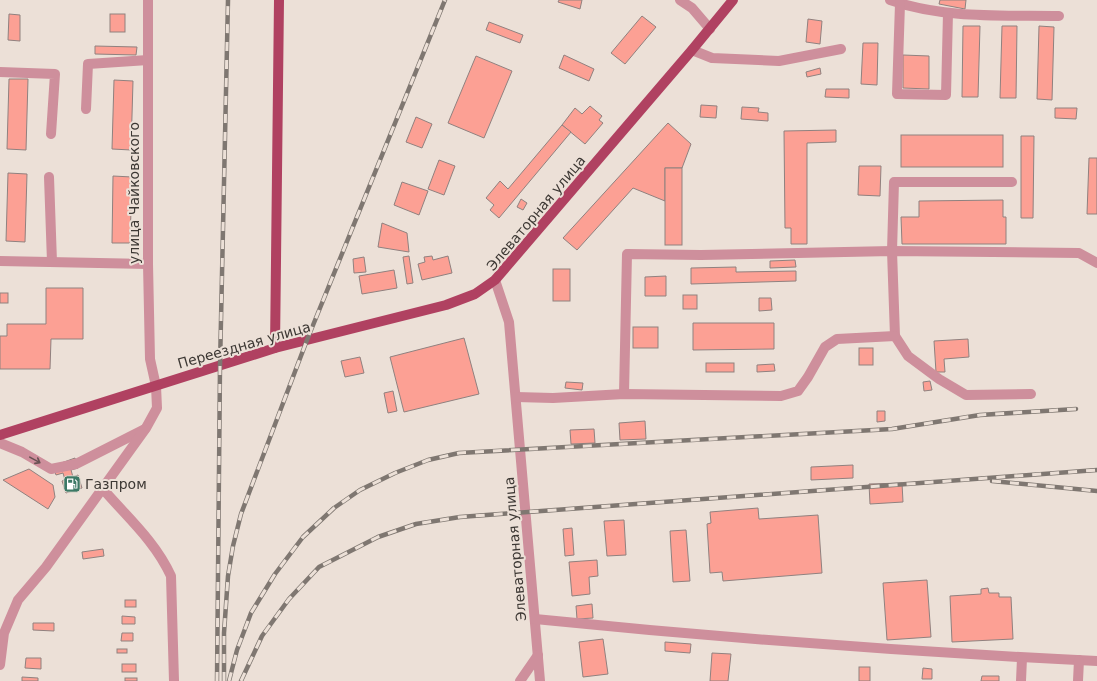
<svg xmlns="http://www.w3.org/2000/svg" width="1097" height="681" viewBox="0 0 1097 681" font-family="'DejaVu Sans',sans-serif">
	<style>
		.building { fill: #fca094; stroke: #90817f }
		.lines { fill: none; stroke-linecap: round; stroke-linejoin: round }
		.minor { stroke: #ce8f9c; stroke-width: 10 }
		.major { stroke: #b04161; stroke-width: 10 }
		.rail-casing { stroke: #7f7771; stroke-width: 4.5 }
		.rail { stroke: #ece0d7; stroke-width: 3; stroke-dasharray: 9; stroke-linecap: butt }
		.oneway { stroke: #685253 }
		.labels { text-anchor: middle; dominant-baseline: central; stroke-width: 4; stroke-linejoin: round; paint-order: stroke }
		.street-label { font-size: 14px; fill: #3d3834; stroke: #ece0d7 }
		.poi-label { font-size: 14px; fill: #3d3834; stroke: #ece0d7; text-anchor: start }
	</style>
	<rect width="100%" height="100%" fill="#ece0d7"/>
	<g class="building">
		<path d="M559,0H582L580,9L558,2Z"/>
		<path d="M940,0H966L965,9L939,4Z"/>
		<path d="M9,14L20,15V41L8,40Z"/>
		<rect x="110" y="14" width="15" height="18"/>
		<path d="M642,16L656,27L625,64L611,53Z"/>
		<path d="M808,19L822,21L820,44L806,42Z"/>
		<path d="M489,22L523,35L520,43L486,30Z"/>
		<path d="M963,26H980L978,97H962Z"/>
		<path d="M1002,26H1017L1016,98H1000Z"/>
		<path d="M1039,26L1054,27L1052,100L1037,99Z"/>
		<path d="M863,43H878L877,85L861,84Z"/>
		<path d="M95,46L137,47L136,55L95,54Z"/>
		<path d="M564,55L594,69L589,81L559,68Z"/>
		<path d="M903,55L929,56V89L903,88Z"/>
		<path d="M476,56L512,71L484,138L448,123Z"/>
		<path d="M820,68L821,74L807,77L806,72Z"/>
		<path d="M9,79H28L26,150L7,149Z"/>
		<path d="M114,80L133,81L131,150L112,149Z"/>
		<path d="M826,89H849V98L825,97Z"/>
		<path d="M701,105L717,106L716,118L700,117Z"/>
		<path d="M590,106L602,116L599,120L603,123L585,144L562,125L575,108L582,114Z"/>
		<path d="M742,107L759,108L758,112L768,113V121L741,119Z"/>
		<path d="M1055,108H1077L1076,119L1055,118Z"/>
		<path d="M416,117L432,124L422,148L406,142Z"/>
		<path d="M668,123L691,144L682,168H665V201L633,188L577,250L563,238Z"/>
		<path d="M562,125L571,132L499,218L490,210L494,205L486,198L500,181L508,189Z"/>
		<path d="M836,130V142L807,143V244H791V228H785L784,131Z"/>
		<rect x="901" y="135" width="102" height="32"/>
		<path d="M1021,136H1034L1033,218H1021Z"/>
		<path d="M1089,158H1097V214H1087Z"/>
		<path d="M439,160L455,166L444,195L428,189Z"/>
		<path d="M859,166H881L880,196L858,195Z"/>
		<rect x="665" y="168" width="17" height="77"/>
		<path d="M8,173L27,174L25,242L6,241Z"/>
		<path d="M113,176L132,177L130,243H112Z"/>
		<path d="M402,182L428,191L419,215L394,205Z"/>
		<path d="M521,199L527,203L523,210L517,207Z"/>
		<path d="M1003,200V217H1006V244H902L901,217H919V201Z"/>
		<path d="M382,223L407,233L409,252L378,247Z"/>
		<path d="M409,256L413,283L407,284L403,257Z"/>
		<path d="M432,256L433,260L448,256L452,273L422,280L418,264L425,262L424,257Z"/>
		<path d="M364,257L366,272L354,273L353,259Z"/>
		<path d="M795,260L796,267L770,268V261Z"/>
		<path d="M736,267V272L796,271V281L691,284V268Z"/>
		<rect x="553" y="269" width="17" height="32"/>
		<path d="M394,270L397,288L362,294L359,276Z"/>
		<path d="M666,276V296H645V277Z"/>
		<path d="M46,288H83V339H51L50,369H0V336H7V324H46Z"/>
		<rect x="0" y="293" width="8" height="10"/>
		<rect x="683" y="295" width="14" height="14"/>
		<path d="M759,298H771L772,310L759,311Z"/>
		<path d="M693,323H774V349L693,350Z"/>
		<rect x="633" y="327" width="25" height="21"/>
		<path d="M464,338L479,394L404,412L390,357Z"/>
		<path d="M968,339L969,357L944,359L945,372H936L934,341Z"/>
		<rect x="859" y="348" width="14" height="17"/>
		<path d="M360,357L364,373L345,377L341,361Z"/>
		<rect x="706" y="363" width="28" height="9"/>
		<path d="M774,364L775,371L757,372V365Z"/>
		<path d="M930,381L932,390L924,391L923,382Z"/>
		<path d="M566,382L583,383L582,390L565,388Z"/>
		<path d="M393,391L397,411L388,413L384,393Z"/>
		<path d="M877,411H885V421L877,422Z"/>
		<path d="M645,421L646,439L620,440L619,423Z"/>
		<path d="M594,429L595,443L571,444L570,430Z"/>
		<path d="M75,458L78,468L71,470L73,477L65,480L63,473L56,475L53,466Z"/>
		<path d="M853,465V478L811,480V467Z"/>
		<path d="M29,469L53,485L55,497L48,509L3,480Z"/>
		<path d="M78,475L82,488L66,493L62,481Z"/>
		<path d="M902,483L903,502L870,504L869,484Z"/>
		<path d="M758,508L759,519L818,515L822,573L723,581L722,572L710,573L707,524L711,523L710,512Z"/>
		<path d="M624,520L626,555L607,556L604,521Z"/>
		<path d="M572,528L574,555L565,556L563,529Z"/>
		<path d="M686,530L690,581L673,582L670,531Z"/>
		<path d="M103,549L104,556L83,559L82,552Z"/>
		<path d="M597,560L598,576L589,577L590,594L572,596L569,562Z"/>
		<path d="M927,580L931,637L887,640L883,583Z"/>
		<path d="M988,588L989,593H999V597H1011L1013,639L952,642L950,596L981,594V589Z"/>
		<rect x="125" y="600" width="11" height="7"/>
		<path d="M592,604L593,618L577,619L576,606Z"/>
		<path d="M122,616L135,617V624H122Z"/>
		<path d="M33,623H54V631L33,630Z"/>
		<path d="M122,633H133V641H121Z"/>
		<path d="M603,639L608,674L583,677L579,642Z"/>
		<path d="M665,642L691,644L690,653L665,651Z"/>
		<rect x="117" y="649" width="10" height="4"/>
		<path d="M712,653L731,654L728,681H710Z"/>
		<path d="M26,658H41V669L25,668Z"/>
		<rect x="122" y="664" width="14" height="8"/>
		<rect x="859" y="667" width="11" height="14"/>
		<path d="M923,668L932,669V679H922Z"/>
		<path d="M982,676H999V681H981Z"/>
		<path d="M22,677L38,678V681H22Z"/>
		<rect x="125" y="678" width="12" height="3"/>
	</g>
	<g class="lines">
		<g class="minor">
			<path d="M680,0L692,8L710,29"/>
			<path d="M890,0C944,19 1003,15 1059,16"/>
			<path d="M900,4L897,94L946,95L948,13"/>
			<path d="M692,50L712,58L779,61L841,49"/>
			<path d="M0,72L55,74L51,134"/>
			<path d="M86,109L88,64L148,60"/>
			<path d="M49,177L52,262"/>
			<path d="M1012,182H894L892,251L895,336L908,356L939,379L966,395L1031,394"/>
			<path d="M0,261L148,264"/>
			<path d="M495,280L509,322L540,681"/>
			<path d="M624,394L627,254L701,255L892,251L1079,253L1097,263"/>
			<path d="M516,397L553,398L624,394L781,396L798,391L808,377L825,347L837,339L895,336"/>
			<path d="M0,443L22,452L51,469L76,464L145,429"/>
			<path d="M103,489C127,517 155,541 171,576L174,681"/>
			<path d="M535,619C722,638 909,652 1097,661"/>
			<path d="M0,665L4,633L18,600L46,567L146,428L157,408L156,386L150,359L148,264V0"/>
			<path d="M520,681L538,655"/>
			<path d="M1021,681L1022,658"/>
			<path d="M1078,681L1079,660"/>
		</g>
		<g class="major">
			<path d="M275,348L279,0"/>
			<path d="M0,435L275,348L446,305L475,294L495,280L692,50L733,0"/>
		</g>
		<defs>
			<g id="rail">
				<path d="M992,481L1097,491"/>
				<path d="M217,681L220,366L228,0"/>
				<path d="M224,681V633L228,576L233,546L241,514L307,340L445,0"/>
				<path d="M229,681L237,650L251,613L275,574L303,537L334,508L360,490L395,473L428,460L459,453L892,429L980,415L1076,409"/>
				<path d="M241,681L262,636L289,599L319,567L378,537L416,524L460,517L1097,470"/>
			</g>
		</defs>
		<use href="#rail" class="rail-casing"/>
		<use href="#rail" class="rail"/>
	</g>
	<defs><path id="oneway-shaft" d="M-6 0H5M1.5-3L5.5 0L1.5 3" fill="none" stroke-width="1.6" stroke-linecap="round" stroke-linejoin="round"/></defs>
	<use class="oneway" href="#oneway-shaft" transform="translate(35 460) rotate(29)"/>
	<defs>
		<symbol id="fuel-square" viewBox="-11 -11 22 22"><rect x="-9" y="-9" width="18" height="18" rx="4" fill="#3c7965" stroke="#ece0d7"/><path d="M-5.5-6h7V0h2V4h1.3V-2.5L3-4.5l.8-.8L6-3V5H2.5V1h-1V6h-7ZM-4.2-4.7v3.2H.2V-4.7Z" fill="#fff"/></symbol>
	</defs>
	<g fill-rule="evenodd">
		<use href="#fuel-square" x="62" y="474" width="20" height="20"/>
	</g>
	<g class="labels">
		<g class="street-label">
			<text transform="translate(134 193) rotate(-90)">улица Чайковского</text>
			<text transform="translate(536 213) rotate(-50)">Элеваторная улица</text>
			<text transform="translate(244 345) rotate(-16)">Переездная улица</text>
			<text transform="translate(515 549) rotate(-95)">Элеваторная улица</text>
		</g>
		<g class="poi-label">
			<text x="85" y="484">Газпром</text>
		</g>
	</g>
</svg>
